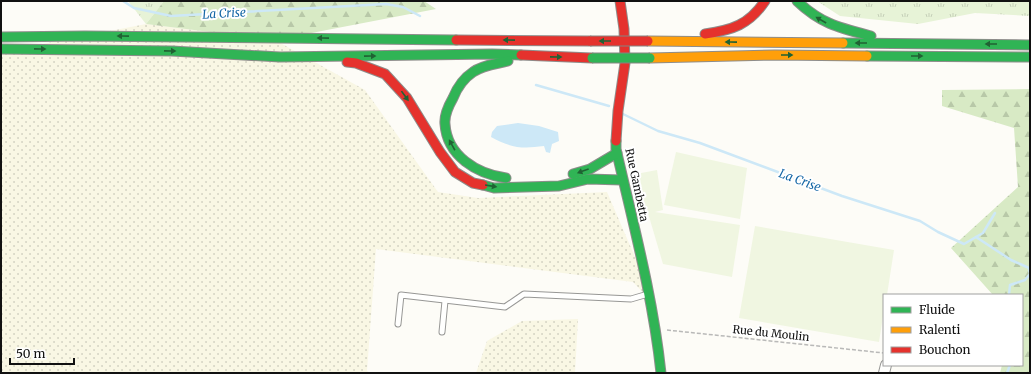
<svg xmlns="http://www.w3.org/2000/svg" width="1031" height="374" viewBox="0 0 1031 374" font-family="Merriweather,serif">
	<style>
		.farmland { fill: url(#farmland-dots) }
		.grass { fill: url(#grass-tufts) }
		.forest { fill: url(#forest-firs) }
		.pitch { fill: #f0f6e1 }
		.water { fill: #cde8f7 }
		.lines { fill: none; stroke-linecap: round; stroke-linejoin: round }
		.stream { stroke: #cde8f7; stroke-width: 2.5 }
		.lane-casing { stroke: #979795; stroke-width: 7 }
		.street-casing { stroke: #979795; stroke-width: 12 }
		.fast-casing { stroke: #8e8d8b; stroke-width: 11 }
		.slow-casing { stroke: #8e8d8b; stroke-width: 11 }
		.jam-casing { stroke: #8e8d8b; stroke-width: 11 }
		.path { stroke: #b9b9b8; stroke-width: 1.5; stroke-dasharray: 4 2; stroke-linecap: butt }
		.lane { stroke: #fffffe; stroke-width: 5 }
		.street { stroke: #fffffe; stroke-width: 10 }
		.fast { stroke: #30b455; stroke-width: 9 }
		.slow { stroke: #ff9f0a; stroke-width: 9 }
		.jam { stroke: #e5322d; stroke-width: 9 }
		.fast-bridge-casing { stroke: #858482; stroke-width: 11; stroke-linecap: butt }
		.jam-bridge-casing { stroke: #858482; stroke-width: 11; stroke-linecap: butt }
		.fast-bridge { stroke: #30b455; stroke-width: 9 }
		.jam-bridge { stroke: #e5322d; stroke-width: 9 }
		.oneway { fill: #206233 }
		.labels { text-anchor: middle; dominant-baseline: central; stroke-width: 4; stroke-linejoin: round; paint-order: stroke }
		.street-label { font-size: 11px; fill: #111; stroke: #fff }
		.water-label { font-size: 12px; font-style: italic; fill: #1768a6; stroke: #fff }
	</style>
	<defs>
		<pattern id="farmland-dots" width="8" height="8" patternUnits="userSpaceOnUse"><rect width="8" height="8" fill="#f9f7e4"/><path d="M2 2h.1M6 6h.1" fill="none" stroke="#d4d3c3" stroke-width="1.8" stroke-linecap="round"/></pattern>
		<pattern id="grass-tufts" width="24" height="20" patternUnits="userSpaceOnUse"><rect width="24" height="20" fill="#e7f3d7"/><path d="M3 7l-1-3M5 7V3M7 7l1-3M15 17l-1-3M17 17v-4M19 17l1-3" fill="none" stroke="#c5cfb8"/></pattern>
		<pattern id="forest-firs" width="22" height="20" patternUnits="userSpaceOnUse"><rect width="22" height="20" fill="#d8eac5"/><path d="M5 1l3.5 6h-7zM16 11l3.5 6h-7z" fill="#b8c8a8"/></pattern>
	</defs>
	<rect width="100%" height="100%" fill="#fdfcf7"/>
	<g class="farmland">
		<path d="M146,24L275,40L365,90L438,192L478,198L607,192L656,306L633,282L376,249L367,371L370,373H1V52Z"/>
		<path d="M578,319L575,373H476L487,341L522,321Z"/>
	</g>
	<g class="grass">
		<path d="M128,1H164L146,24Z"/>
		<path d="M817,1H1030V16L975,13L918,24L840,16Z"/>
	</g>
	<g class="forest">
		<path d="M164,1H424L436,9L275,40L146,24Z"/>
		<path d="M1030,89V373H1000L1002,365H1022V295H993L951,248L1018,187L1014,128L942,106V90Z"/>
	</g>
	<g class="pitch">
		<path d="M676,152L747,168L740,219L664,205Z"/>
		<path d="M657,170L663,210L655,212L740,225L732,277L663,264L648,213H643L636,174Z"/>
		<path d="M755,226L894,250L887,295H884V310L879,342L739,318Z"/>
	</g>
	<path class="water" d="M518,123L539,126L558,132L559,141L552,144L550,153L546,152L544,146C522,149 511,148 491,137L492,132L497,126Z"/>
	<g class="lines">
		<g class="stream">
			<path d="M123,1L134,8L171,16L386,4L403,7L420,16"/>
			<path d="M536,85L609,106"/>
			<path d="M623,114L658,131L700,143L842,196L920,221L938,232L964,244L976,237L1011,260L1029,268L1030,274L1025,280L1010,285L1009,295"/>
			<path d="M976,237L983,233L995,213"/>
			<path d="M1007,373L1010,365"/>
		</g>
		<defs>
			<g id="lane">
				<path d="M398,324L401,295L505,307L524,294L631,299L648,294"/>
				<path d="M442,332L445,301"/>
			</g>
			<path id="street" d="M884,373L886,365"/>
			<g id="fast">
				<path d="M797,1C821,24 840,28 871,36"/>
				<path d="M1,37L85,36L456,40"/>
				<path d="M843,43L1030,45"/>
				<path d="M1,49L172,51L280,57L492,54L521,55"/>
				<path d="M867,56L1030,57"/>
				<path d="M616,141V149C633,223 653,297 661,373"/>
				<path d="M573,174L590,169L617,153"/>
				<path d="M506,178C477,174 447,156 445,124C444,115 449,105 453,98C457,88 464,78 473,72C483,65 496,64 508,61"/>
				<path d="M483,185L494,188L559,186L588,179L622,180"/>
			</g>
			<g id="slow">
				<path d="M648,41L843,43"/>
				<path d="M650,58L775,55L867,56"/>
			</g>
			<g id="jam">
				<path d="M705,34C732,30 749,25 765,1"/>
				<path d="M456,40L590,41"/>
				<path d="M521,55L592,58"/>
				<path d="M347,62L356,63L385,74L407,98L440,152L455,172L473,183L483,185"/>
				<path d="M616,141L618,111L625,63L624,29L620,1"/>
			</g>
		</defs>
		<use href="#lane" class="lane-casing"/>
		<use href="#street" class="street-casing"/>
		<use href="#fast" class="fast-casing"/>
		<use href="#slow" class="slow-casing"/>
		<use href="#jam" class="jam-casing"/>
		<path class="path" d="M667,330L884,353"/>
		<use href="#lane" class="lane"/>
		<use href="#street" class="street"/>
		<use href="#fast" class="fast"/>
		<use href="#slow" class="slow"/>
		<use href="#jam" class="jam"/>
		<defs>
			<path id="fast-bridge" d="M592,58H650"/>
			<path id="jam-bridge" d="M590,41H648"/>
		</defs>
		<use href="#fast-bridge" class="fast-bridge-casing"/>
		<use href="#jam-bridge" class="jam-bridge-casing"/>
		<use href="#fast-bridge" class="fast-bridge"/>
		<use href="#jam-bridge" class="jam-bridge"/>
	</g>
	<defs><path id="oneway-solid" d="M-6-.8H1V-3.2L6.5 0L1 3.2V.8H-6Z"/></defs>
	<g class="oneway">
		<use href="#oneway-solid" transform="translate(821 20) rotate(-150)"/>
		<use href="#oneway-solid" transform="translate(123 36) rotate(-179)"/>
		<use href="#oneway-solid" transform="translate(323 38) rotate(-179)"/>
		<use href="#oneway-solid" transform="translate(509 40) rotate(-179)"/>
		<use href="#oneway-solid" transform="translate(605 41) rotate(-180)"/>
		<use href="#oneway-solid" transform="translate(731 42) rotate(-179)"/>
		<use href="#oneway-solid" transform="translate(861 43) rotate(-180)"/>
		<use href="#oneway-solid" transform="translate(991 44) rotate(-180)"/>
		<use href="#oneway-solid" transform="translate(40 49) rotate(1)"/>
		<use href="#oneway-solid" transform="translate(170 51) rotate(1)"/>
		<use href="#oneway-solid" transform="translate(787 55)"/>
		<use href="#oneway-solid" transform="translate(370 56) rotate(-1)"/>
		<use href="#oneway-solid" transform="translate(917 56)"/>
		<use href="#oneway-solid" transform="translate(556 57) rotate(1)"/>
		<use href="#oneway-solid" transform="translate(405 96) rotate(54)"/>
		<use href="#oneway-solid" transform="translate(452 145) rotate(-119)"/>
		<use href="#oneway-solid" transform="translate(583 171) rotate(160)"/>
		<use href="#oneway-solid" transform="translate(491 186) rotate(9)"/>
	</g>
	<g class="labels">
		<g class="street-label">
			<text transform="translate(637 185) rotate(78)">Rue Gambetta</text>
			<text transform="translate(771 333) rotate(6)">Rue du Moulin</text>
		</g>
		<g class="water-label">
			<text transform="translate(224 13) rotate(-3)">La Crise</text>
			<text transform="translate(800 180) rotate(20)">La Crise</text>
		</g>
	</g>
	<rect width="1031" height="374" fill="none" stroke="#111111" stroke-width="4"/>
	<rect x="883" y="294" width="140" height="72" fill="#ffffff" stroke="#a0a0a0"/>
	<rect x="891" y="307" width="20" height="6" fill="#30b455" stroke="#a0a0a0"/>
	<text x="919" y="314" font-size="12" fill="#111111">Fluide</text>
	<rect x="891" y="327" width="20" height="6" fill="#ff9f0a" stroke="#a0a0a0"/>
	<text x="919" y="334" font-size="12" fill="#111111">Ralenti</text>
	<rect x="891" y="347" width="20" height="6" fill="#e5322d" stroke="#a0a0a0"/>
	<text x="919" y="354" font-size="12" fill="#111111">Bouchon</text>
	<path d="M10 358v6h64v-6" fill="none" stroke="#111111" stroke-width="2"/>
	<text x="16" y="358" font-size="12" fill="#111111" stroke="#ffffff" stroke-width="3" paint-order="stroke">50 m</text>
</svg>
